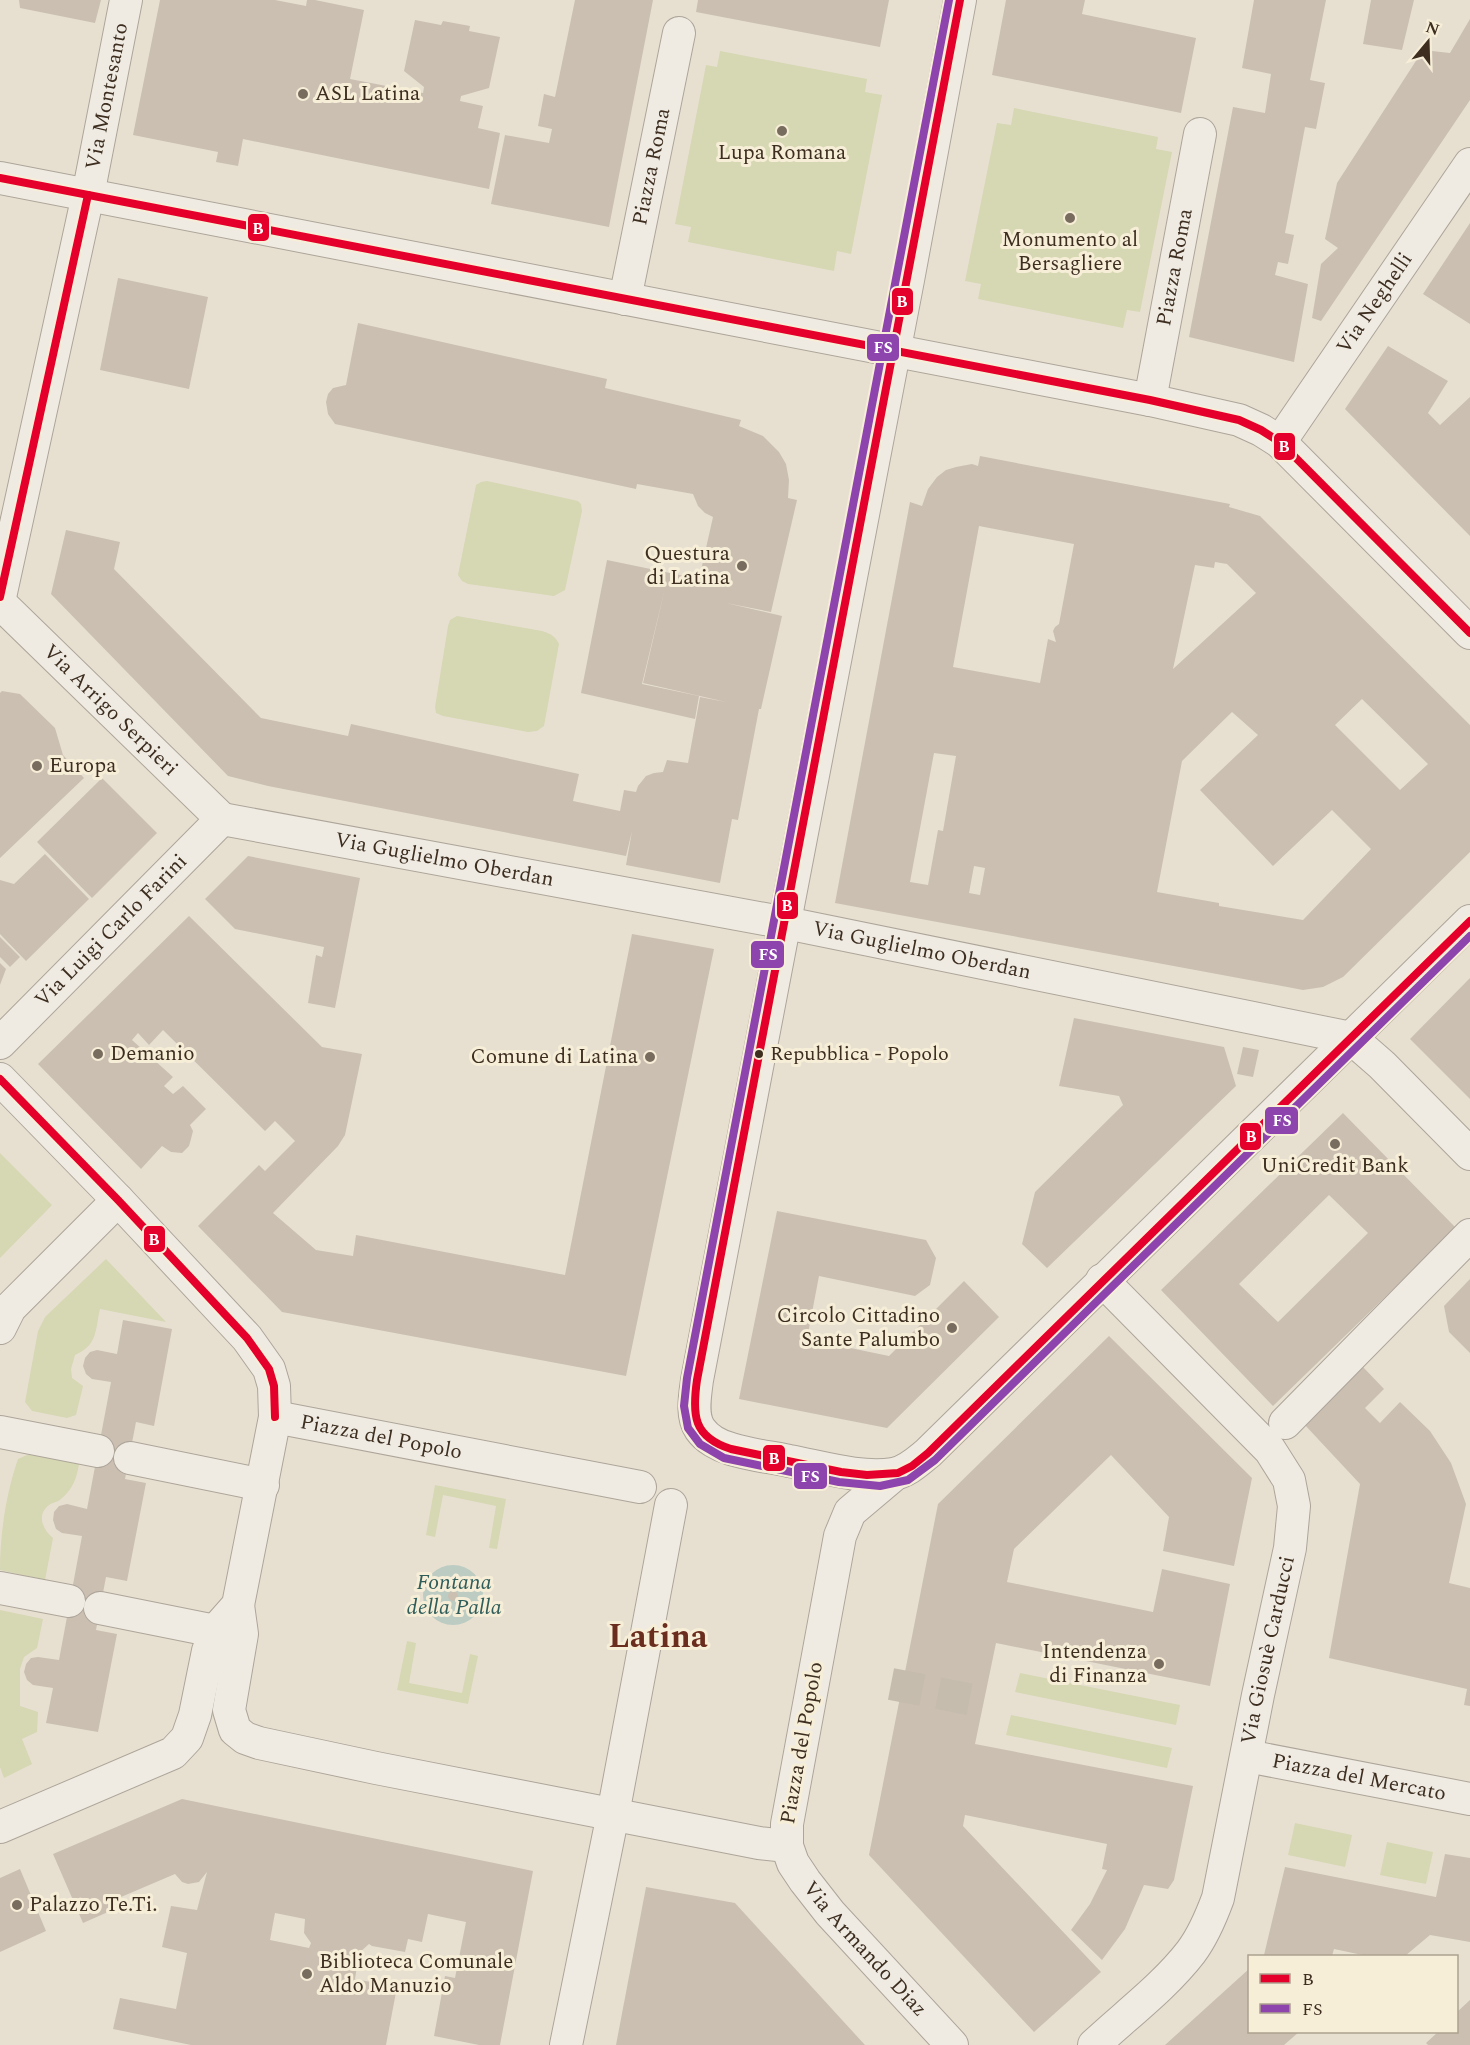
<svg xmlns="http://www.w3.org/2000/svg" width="1470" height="2045" viewBox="0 0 1470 2045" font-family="Spectral,serif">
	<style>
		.green { fill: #d6d7b3 }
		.water { fill: #bcccc2 }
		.building { fill: #cbbfb2; fill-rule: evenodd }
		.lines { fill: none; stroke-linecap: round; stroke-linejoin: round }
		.street-tunnel { stroke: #c5bcae; stroke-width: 32; stroke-dasharray: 32 16; stroke-linecap: butt }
		.street-casing { stroke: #ada599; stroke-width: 34 }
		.street { stroke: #efebe3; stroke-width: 32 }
		.bus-1-casing { stroke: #f7eed8; stroke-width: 12 }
		.bus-2-casing { stroke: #f7eed8; stroke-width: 12 }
		.bus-1 { stroke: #e4002b; stroke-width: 8 }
		.bus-2 { stroke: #8e44ad; stroke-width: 8 }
		.poi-dot { fill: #786c5e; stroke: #f7eed8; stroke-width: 2 }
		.bus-dot { fill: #3d2e20; stroke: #f7eed8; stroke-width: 2 }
		.labels { text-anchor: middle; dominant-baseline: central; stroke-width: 6; stroke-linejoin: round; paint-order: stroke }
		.bus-label { font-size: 20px; fill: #3d2e20; stroke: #f7eed8; text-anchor: start }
		.poi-label { font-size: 21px; fill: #3d2e20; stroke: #f7eed8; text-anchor: start }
		.street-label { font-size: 21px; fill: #3d2e20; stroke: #f7eed8 }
		.water-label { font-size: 22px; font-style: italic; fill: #2f5d5a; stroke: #f7eed8 }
		.town-label { font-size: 33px; font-weight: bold; fill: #6b2e1e; stroke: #f7eed8 }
		.line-badge { stroke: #f7eed8; stroke-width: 2 }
		.badge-label { font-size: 16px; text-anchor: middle; font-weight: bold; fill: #fff }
	</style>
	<rect width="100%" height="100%" fill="#e7e0d1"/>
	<g class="green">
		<path d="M720,51L867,79L865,92L882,95L851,254L837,251L834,271L688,242L691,227L675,224L706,65L717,67Z"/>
		<path d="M1014,108L1158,137L1156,149L1172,152L1140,312L1127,310L1123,328L978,299L981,284L965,281L997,123L1011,125Z"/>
		<path d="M487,481L578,501L581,504L582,511L565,590L554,596L468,584L462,581L458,575L476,485L481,482Z"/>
		<path d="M457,616L542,631C551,634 555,636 559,644L544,726L537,731L528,732L443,716L436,713L435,707L448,626L450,620Z"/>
		<path d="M0,1153L52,1205L0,1258Z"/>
		<path d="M106,1259L166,1322L100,1309C95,1330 98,1345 75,1355L71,1369L72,1378L83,1386L76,1415L67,1418L32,1411L25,1402L38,1331L45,1317Z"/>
		<path d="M36,1454L79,1464C77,1477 73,1489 62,1498C59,1502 53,1502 49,1505C36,1515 43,1530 53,1538L45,1580L0,1570C0,1533 6,1494 18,1459L27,1455Z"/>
		<path d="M435,1485L506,1499L497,1549L489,1548L496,1506L443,1495L435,1537L426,1535Z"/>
		<path d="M0,1610L43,1619L37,1648L24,1657L20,1669V1706L38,1712L37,1732L22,1739L32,1764L4,1778L0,1767Z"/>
		<path d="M407,1641L416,1643L409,1683L462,1693L470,1654L478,1656L468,1704L397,1690Z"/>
		<path d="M1020,1673L1180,1705L1176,1725L1015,1692Z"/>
		<path d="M1011,1715L1172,1748L1167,1768L1006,1735Z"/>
		<path d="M1295,1823L1352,1835L1345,1867L1288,1855Z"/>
		<path d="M1387,1842L1433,1852L1426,1884L1380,1875Z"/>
	</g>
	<circle class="water" cx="453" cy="1595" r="30"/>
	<g class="building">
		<path d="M19,0H101L95,23L20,8Z"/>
		<path d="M160,0H275L306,6L307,0H315L364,10L350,79L423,93L424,87L404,71L415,20L441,25L443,21L470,26L469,31L500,37L489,88L461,96L460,101L483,106L478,128L500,133L489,189L243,139L238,166L216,162L218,152L133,135Z"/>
		<path d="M575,0H653L609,227L491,204L505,135L549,143L552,129L538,126L544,94L555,97Z"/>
		<path d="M698,0H889L880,47L696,12Z"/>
		<path d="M1006,0H1085L1082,14L1196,38L1181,113L992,75Z"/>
		<path d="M1254,0H1326L1310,80L1325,83L1316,129L1305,127L1285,233L1294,235L1288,264L1278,262L1275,275L1308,284L1294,362L1189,337L1233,107L1265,113L1271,74L1242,68Z"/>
		<path d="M1371,0H1414L1402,50L1363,44Z"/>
		<path d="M1470,19V100L1321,321L1312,318L1321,264L1338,248L1325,239L1337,183L1423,50L1450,53Z"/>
		<path d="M1470,223V324L1423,294Z"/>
		<path d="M118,278L208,297L189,389L100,370Z"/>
		<path d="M358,323L607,379L605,388L741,420L739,426L763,436L779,452L786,464L789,480L788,498L797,500L771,612L726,603L782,616L761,709H759L738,820L732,819L720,883L626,865L632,831L626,856L268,786L228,776L51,594L66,530L120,542L114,569L261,718L348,736L351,724L579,774L573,801L620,811L624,790L636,792L638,786L646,776L654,773L663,772L667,760L688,763L700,697L726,702L643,683L665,588L642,684L699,696L695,719L581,693L607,560L699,579L713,517L705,513L698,506L693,494L637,484L636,489L335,424L328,414L326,402L328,394L333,388L346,385Z"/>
		<path d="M1388,346L1448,381L1428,413L1440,425L1470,397V536L1345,409Z"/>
		<path d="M980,456L1230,504L1229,507L1260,516L1470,725V852L1343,977L1323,987L1303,990L835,903L910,502L922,506L928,489L937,477L946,470L956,467L972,464L978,466ZM979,526L1074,544L1059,624L1055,627L1053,631L1056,642L1048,639L1040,683L953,667ZM1215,562L1227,564L1256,593L1173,669L1195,565L1214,568ZM1362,699L1428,764L1400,790L1335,725ZM1232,712L1258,735L1200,790L1273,866L1332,810L1371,849L1303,920L1219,906V903L1157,892L1182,761ZM934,753L956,756L943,831L938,830L928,885L910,882ZM974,866L985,868L980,895L969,893Z"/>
		<path d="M2,691L20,694L55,728L63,755L84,778L0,858V693Z"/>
		<path d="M102,778L157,833L92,898L37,842Z"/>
		<path d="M45,854L89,899L26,961L0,934V880L14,884Z"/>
		<path d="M248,856L360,878L335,1008L308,1003L316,955L322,957L324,947L235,929L205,899Z"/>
		<path d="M189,916L322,1047L362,1054L345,1135L338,1146L273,1213L316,1250L353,1256L356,1235L565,1275L632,934L714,949L626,1376L282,1312L198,1226L259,1165L265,1171L295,1141L275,1121L265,1131L163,1030L149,1045L138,1033L132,1040L173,1077L164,1086L173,1094L183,1086L206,1109L190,1125L193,1131L191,1139L189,1146L182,1153L171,1152L162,1146L141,1169L38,1064Z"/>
		<path d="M0,937L20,957L10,967L0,957Z"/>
		<path d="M0,963L6,969L0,985Z"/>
		<path d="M1470,978V1099L1410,1039Z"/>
		<path d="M1074,1018L1224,1047L1236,1086L1047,1268L1022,1244L1035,1192L1123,1105L1119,1096L1059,1086Z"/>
		<path d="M1243,1047L1259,1050L1253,1077L1237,1074Z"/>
		<path d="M1343,1113L1456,1228L1273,1406L1161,1290ZM1329,1195L1368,1233L1278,1322L1239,1284Z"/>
		<path d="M777,1211L926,1240L936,1258L930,1285L915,1296L819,1276L807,1339L889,1356L964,1281L999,1317L887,1428L739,1399Z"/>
		<path d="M1470,1279V1353L1449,1332L1444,1306Z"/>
		<path d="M123,1320L172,1329L154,1426L136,1422L125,1479L146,1483L127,1581L106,1577L96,1630L117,1634L98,1732L46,1723L53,1688L33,1685L27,1680L24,1672L26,1664L31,1658L38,1657L59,1660L82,1536L62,1533L56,1529L53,1520L54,1512L59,1506L67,1504L87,1509L111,1382L92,1379L86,1374L83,1366L85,1358L90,1352L97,1350L117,1354Z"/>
		<path d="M1109,1336L1252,1478L1234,1566L1163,1551L1169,1517L1111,1455L1014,1549L1007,1582L1153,1612L1162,1569L1230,1584L1210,1686L996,1643L975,1744L1193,1786L1174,1880L1168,1889L1144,1885L1125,1929L1102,1960L1071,1930L1090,1904L1107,1870L1102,1869L1107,1844L965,1815L963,1826L1101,1972L1034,2032L869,1855L938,1504Z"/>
		<path d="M1363,1367L1384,1389L1365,1408L1380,1423L1400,1402L1430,1431L1451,1463L1466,1504L1449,1583L1470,1588V1706L1464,1705L1467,1689L1329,1658L1360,1484L1304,1424Z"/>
		<circle cx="453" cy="1596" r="5"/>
		<path d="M182,1799L533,1871L500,2045H479L434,2036L445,1976L455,1978L466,1922L428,1914L422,1942L408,1939L405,1952L372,1946L369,1944L359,1953L355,1979L397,1987L386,2045H191L113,2029L120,1998L176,2009L187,1953L162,1947L171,1906L197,1910L207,1872L199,1882L188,1884L182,1882L175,1874L114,1900L117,1908L83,1923L53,1854ZM275,1913L305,1919L304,1933L311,1943L309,1948L270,1940Z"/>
		<path d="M1445,1854L1470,1858V1942L1430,1935L1405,1956H1367L1334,1949L1332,1956H1262L1264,1955L1285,1867L1436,1897Z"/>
		<path d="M20,1869L46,1931L0,1952V1878Z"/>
		<path d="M646,1887L735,1903L865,2045H616Z"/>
		<path d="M1250,1968V2032H1299L1284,2045H1165Z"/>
		<path d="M1470,2000V2045H1428L1426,2043L1438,2032H1456V2013Z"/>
	</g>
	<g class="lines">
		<path class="street-tunnel" d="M891,1684L984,1702"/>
		<defs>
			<g id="street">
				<path d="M960,0L908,280L697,1380C695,1396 691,1416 700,1429C707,1439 720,1446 731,1449C750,1455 770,1457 789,1461C822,1467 860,1479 893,1474C907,1472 918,1461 928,1453L1470,921"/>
				<path d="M0,178L1150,400L1239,420L1261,430L1280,442L1470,633"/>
				<path id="s1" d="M625,299L679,33"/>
				<path id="s2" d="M1150,400L1200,134"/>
				<path id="s3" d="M1280,442L1470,164"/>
				<path id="s4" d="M0,597L88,195L126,0"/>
				<path id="s5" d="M0,603L222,819"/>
				<path id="s6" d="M222,819L786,923L1351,1038L1382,1065L1470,1154"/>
				<path id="s7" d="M0,1043L222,819"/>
				<path d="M0,1079L118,1200L247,1338L269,1369L274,1386L275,1417L238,1605L215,1631L208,1651L195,1715L187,1738L173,1753L0,1827"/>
				<path d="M0,1328L10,1308L118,1200"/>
				<path id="s8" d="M275,1417L640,1487"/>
				<path d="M1285,1423L1470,1235"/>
				<path d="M0,1432L98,1451"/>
				<path d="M130,1458L263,1485"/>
				<path id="s9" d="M895,1474L850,1512L840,1536L787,1824V1846L793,1863L805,1881L830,1913L952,2045"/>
				<path d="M0,1588L69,1601"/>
				<path d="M238,1605L242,1634L229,1710L235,1730L245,1738L259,1743L376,1768L759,1843L787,1846"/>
				<path d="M100,1608L215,1631"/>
				<path id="s10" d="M1247,1756L1470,1799"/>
				<path d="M566,2045L613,1814L671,1505"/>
				<path id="s11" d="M1094,2045C1126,2015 1164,1987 1191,1952C1203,1936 1211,1917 1218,1898L1258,1695L1290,1548L1294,1506L1289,1480L1270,1450L1102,1280"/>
			</g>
		</defs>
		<use href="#street" class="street-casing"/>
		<use href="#street" class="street"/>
		<defs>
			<g id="bus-1">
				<path d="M960,0L697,1380C692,1415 693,1437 731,1449L841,1472L867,1475L898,1473L912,1466L928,1453L1470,921"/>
				<path d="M0,178L1150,400L1239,420L1261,430L1280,442L1470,633"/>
				<path d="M0,597L88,195"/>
				<path d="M0,1079L118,1200L247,1338L269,1369L274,1386L275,1417"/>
			</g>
			<path id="bus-2" d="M949,0L687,1378L684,1406L688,1428L700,1444L724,1458L839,1482L880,1486L908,1480L935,1460L1470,936"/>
		</defs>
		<use href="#bus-1" class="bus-1-casing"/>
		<use href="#bus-2" class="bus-2-casing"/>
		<use href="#bus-1" class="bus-1"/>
		<use href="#bus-2" class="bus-2"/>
	</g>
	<g class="poi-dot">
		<circle cx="303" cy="94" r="6"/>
		<circle cx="782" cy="131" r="6"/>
		<circle cx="1070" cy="218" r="6"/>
		<circle cx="742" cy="566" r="6"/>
		<circle cx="37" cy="766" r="6"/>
		<circle cx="98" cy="1054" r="6"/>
		<circle cx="650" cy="1057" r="6"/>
		<circle cx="1335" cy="1144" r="6"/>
		<circle cx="952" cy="1328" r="6"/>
		<circle cx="1159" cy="1664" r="6"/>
		<circle cx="17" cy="1905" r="6"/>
		<circle cx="307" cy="1974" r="6"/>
	</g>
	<circle class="bus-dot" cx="759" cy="1054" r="5"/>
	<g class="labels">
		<g class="bus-label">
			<text x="770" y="1054">Repubblica - Popolo</text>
		</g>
		<g class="poi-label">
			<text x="315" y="94">ASL Latina</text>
			<text x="782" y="153" text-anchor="middle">Lupa Romana</text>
			<text x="1070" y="240" text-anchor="middle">Monumento al<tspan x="1070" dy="24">Bersagliere</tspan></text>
			<text x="730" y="554" text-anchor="end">Questura<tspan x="730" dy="24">di Latina</tspan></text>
			<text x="49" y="766">Europa</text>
			<text x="110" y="1054">Demanio</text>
			<text x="638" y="1057" text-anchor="end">Comune di Latina</text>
			<text x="1335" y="1166" text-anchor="middle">UniCredit Bank</text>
			<text x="940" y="1316" text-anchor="end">Circolo Cittadino<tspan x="940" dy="24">Sante Palumbo</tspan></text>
			<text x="1147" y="1652" text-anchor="end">Intendenza<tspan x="1147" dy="24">di Finanza</tspan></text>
			<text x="29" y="1905">Palazzo Te.Ti.</text>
			<text x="319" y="1962">Biblioteca Comunale<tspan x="319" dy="24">Aldo Manuzio</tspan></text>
		</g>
		<g class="street-label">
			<text stroke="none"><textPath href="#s4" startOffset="512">Via Montesanto</textPath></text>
			<text stroke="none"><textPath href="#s1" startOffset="135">Piazza Roma</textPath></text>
			<text stroke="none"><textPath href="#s2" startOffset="135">Piazza Roma</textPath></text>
			<text stroke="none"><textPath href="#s3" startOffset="168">Via Neghelli</textPath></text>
			<text stroke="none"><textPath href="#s5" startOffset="154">Via Arrigo Serpieri</textPath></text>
			<text stroke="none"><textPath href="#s6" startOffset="226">Via Guglielmo Oberdan</textPath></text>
			<text stroke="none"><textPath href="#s7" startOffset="158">Via Luigi Carlo Farini</textPath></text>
			<text stroke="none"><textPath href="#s6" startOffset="712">Via Guglielmo Oberdan</textPath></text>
			<text stroke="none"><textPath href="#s8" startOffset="108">Piazza del Popolo</textPath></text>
			<text stroke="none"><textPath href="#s11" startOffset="448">Via Giosuè Carducci</textPath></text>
			<text transform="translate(802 1743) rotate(-80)">Piazza del Popolo</text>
			<text stroke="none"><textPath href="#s10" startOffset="114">Piazza del Mercato</textPath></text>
			<text stroke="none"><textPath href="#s9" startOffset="530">Via Armando Diaz</textPath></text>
		</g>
		<g class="water-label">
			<text x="454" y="1582">Fontana<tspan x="454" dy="25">della Palla</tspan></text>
		</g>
		<g class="town-label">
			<text x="658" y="1637">Latina</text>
		</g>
	</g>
	<g class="line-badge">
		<rect x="247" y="213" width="23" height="29" rx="6" fill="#e4002b"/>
		<rect x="891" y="287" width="23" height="29" rx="6" fill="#e4002b"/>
		<rect x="866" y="333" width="34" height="29" rx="6" fill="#8e44ad"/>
		<rect x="1273" y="432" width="23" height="29" rx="6" fill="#e4002b"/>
		<rect x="776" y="891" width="23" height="29" rx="6" fill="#e4002b"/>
		<rect x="750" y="940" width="35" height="29" rx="6" fill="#8e44ad"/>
		<rect x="1264" y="1106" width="35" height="29" rx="6" fill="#8e44ad"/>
		<rect x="1239" y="1122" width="23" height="29" rx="6" fill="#e4002b"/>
		<rect x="143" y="1225" width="23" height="28" rx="6" fill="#e4002b"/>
		<rect x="762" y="1444" width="24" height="28" rx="6" fill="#e4002b"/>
		<rect x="793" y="1462" width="35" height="28" rx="6" fill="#8e44ad"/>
	</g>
	<g class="badge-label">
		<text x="258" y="234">B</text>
		<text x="902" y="307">B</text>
		<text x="883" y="353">FS</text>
		<text x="1284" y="452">B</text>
		<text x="787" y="911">B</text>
		<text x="768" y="960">FS</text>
		<text x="1282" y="1126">FS</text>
		<text x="1251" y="1142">B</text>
		<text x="154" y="1245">B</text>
		<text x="774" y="1464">B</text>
		<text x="810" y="1482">FS</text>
	</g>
	<rect x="1248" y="1955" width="210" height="78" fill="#f7eed8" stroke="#ada18e" stroke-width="1.5"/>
	<rect x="1260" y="1974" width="30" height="9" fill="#e4002b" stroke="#ada18e" stroke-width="1.5"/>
	<text x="1302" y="1985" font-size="18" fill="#3d2e20">B</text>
	<rect x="1260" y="2004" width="30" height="9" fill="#8e44ad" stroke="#ada18e" stroke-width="1.5"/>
	<text x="1302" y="2015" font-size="18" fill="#3d2e20">FS</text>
	<g transform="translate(1428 42) rotate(19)" stroke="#f7eed8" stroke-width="4.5" paint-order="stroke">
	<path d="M0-4.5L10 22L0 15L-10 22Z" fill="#3d2e20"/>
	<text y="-9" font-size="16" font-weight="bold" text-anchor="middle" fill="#3d2e20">N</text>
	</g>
</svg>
